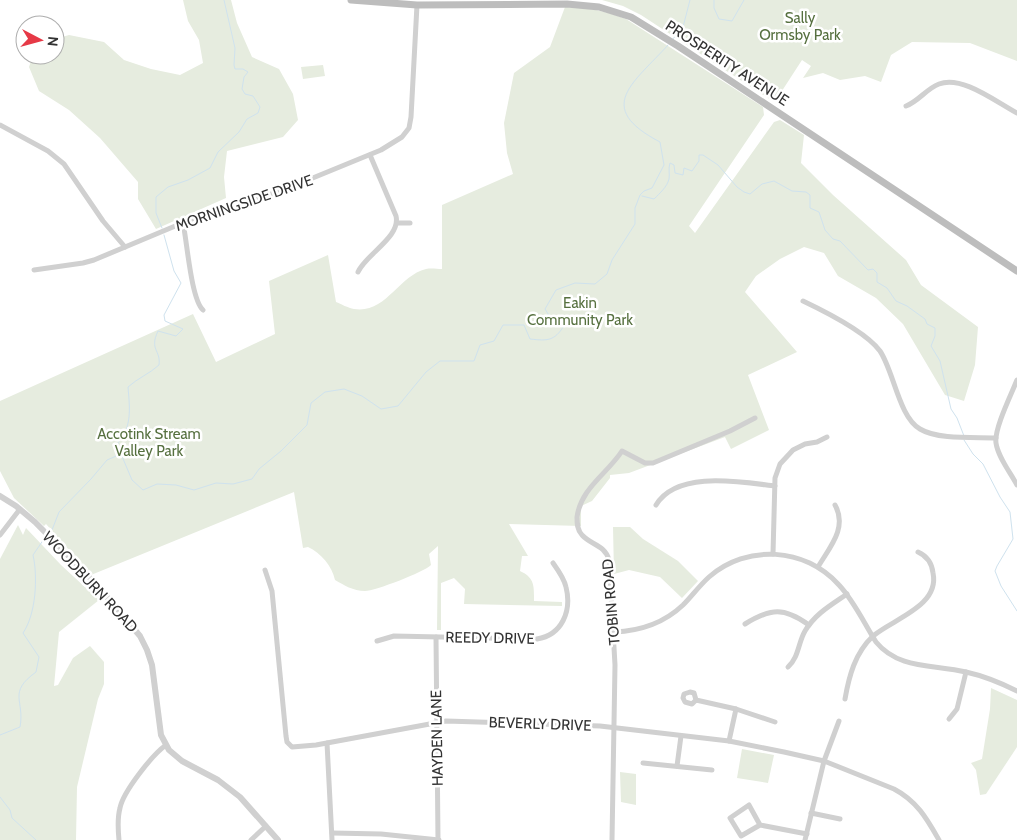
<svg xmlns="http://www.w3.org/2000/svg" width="1017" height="840" viewBox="0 0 1017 840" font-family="Cabin,sans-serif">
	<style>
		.green { fill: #e6ecdf }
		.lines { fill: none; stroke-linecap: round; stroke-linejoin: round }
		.stream { stroke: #cfe2ee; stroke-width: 1 }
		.minor { stroke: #d0d0d0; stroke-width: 5 }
		.tertiary { stroke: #d0d0d0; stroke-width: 6 }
		.secondary { stroke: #bdbdbd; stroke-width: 7 }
		.labels { text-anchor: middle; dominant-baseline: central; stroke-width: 5; stroke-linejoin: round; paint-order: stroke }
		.park-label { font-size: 15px; fill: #56703f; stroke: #fff }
		.street-label { font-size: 15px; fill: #333; stroke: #fff }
	</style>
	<rect width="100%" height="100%" fill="#fff"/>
	<g class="green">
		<path d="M183,0H231L237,23L252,57L279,69L293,94L298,120L283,137L227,151L224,177L226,198L156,229L138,199V182L100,138L69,110L39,91L29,67L33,55H55V39L69,35L104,42L124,60L151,69L180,75L203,63L199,40L188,21Z"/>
		<path d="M602,0H1017V61L970,43L912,42L891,55L881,82L865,76L840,80L823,73L803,78L811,66L802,60L778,97L771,100L641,15L623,6Z"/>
		<path d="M565,7C586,7 606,11 626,19L763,107L764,115L689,226L695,233L774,122L780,120L804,135L801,163L833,195L906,260L921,285L978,327L975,365L964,401L945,395L903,324L876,298L838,276L824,253L804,247L780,259L756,276L745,292L797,352L748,375L769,430L731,449L725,437L629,473L610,475V478L592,501L581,506V526L509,524L528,556H522L520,571C535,578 534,586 534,601L562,602V606L464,604L465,589L454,578L441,583V630H437L438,546L429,554L431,565C424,572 375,591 365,591C353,591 344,585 335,580C332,566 321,553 308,547L303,548L294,492L91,575L46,524L44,526L14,498L0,471V401L193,314L216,362L275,334L269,281L328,255L336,302C341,304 348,308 354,309C386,314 398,276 426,269C431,268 437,269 442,269V205L513,174L507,153L504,123L514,73L550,47Z"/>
		<path d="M323,65L325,76L303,79L301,67Z"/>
		<path d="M18,525L23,535L26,528L61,565L99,600L59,632L54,686L58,685L73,658L90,646L104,662V684L98,699L77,787L76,840H0V559Z"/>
		<path d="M613,527H630L643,539L678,561L698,581L682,598L660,577L629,570L614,574Z"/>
		<path d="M991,688L1017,700V747L986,794L980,795L976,770L971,763L982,759L990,709Z"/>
		<path d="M742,749L774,755L768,783L737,778Z"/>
		<path d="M620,772L636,774V805L621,802Z"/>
	</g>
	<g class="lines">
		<g class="stream">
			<path d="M714,0V8L719,19L732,21L744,0"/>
			<path d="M672,40L683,27L690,0"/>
			<path d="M642,196L654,199C660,193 667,187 669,179C670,173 668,169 670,163L674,165L675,173L683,175L684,168L692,171L699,161V155H703L718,165L737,187L744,192L750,194L762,184L774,181L792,191L806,192L810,195V208L819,212L825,230L833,239L840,241L868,270L873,269L877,273V282L887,288L896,301L907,306L925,319L927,324L935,328V336L931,346L940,361L951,409L957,418L964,436"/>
			<path d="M162,228L156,213V197L168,187L188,180L210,168L218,152L239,132L247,119L258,113L260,107L253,96L245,94L242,89L244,77L248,72L243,69H235L234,65L235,48L224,0"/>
			<path d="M964,440L973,454L983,464L1000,497L1010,512L1013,539L997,566L995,571L1001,586L1017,611"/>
			<path d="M116,455C116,439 123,439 127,427C131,414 129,400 128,387C138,378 149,374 159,365C161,350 149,350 158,331L176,336L183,329L165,321L164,315L181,283L174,271L164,235"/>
			<path d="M49,533L52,530L59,512L91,479L107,460L121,454L132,480L143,490L157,484L176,485L194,490L216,483L233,484L252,479L259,469L281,451L307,425L311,403L325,392L344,389L362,396L381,409L398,406L426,372L440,361H474L480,345L494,341L503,325H524L530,339C548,341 554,341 564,326L550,317L545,309L556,290L575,283L595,284L607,274L612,260L635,224V208L640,195L644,191L652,188L664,165L660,142C593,107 634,83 668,45"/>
			<path d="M0,735L20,727C25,700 7,693 36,672L39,657L23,633C36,614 38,577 33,555L46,536"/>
			<path d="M0,797L10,810L12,818L36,840"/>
		</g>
		<g class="minor">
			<path d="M906,106C919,101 926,89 939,84C962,75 996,102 1017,113"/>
			<path d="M0,125L48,151L64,164L103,221L125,247"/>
			<path d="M183,223C187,241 191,299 203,310"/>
			<path d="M397,223H410"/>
			<path d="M34,270L83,263L94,260L192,219L225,208L281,191L381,150L402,137L409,128L411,117L417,5"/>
			<path d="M358,272C366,254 401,237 396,216L370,155"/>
			<path d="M803,301C824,311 866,332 880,351C894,372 899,417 920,429C938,440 975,437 996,438"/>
			<path d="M1017,380C1011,395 994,429 996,443C998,457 1010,472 1017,485"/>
			<path d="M656,505C677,470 741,482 775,486"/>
			<path d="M0,535L20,509"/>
			<path d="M773,554L775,478L780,464L793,450L805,444L817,442L827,437"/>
			<path d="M818,567C829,548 848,528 835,505"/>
			<path d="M265,570L272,591L286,736L287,742L292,747L316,745L446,721L600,726L729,741L784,752L824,761L894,789C917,801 927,819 939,840"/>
			<path d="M745,624C771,608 784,607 809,625"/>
			<path d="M614,632C640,631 663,624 683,605C692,596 699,586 709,577C747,544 805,547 839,585C854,601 864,623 876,642C899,670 934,664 966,672C984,676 1001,683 1017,691"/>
			<path d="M436,637L438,840"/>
			<path d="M377,641L394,636L537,639C562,635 572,611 566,587C564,578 558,570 553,563"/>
			<path d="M788,667C799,657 798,643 805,631C815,614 831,605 847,594"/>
			<path d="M845,699C849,676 855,653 873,636C893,619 940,606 933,573C932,564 927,556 918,552"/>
			<path d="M696,700L692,704L685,702L683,698L684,694L690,692L694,693L696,700L736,709L775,722"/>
			<path d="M949,719L957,709L966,672"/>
			<path d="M729,741L736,709"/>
			<path d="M327,743L332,840"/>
			<path d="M643,763L712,770"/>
			<path d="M677,766L681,736"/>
			<path d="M811,813L840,819"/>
			<path d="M760,825L741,836L730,818L749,805L760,825L807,834"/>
			<path d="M332,833L381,834L439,840"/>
			<path d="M119,840C118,830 117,819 120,808C123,792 152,755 166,745"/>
			<path d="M251,840L266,826"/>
			<path d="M612,840L615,665L609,560C605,545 591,545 582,535C577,530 577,523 577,517C581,488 607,474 622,451L645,463H653L730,431L755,418"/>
			<path d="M805,840L824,761L839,721"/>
		</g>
		<path class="tertiary" d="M0,496L16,506L35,522L95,583L140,636L147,650L152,665L161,735L169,750L182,761L218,780L240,797L278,840"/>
		<path class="secondary" d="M351,0L417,5L567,4L599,7L631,17L678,46L1017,271"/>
	</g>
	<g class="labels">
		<g class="park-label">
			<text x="800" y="18">Sally<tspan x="800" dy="17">Ormsby Park</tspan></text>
			<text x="580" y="303">Eakin<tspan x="580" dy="17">Community Park</tspan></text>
			<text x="149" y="434">Accotink Stream<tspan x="149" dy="17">Valley Park</tspan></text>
		</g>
		<g class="street-label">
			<text transform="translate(727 63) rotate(33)">PROSPERITY AVENUE</text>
			<text transform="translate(244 203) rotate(-19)">MORNINGSIDE DRIVE</text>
			<text transform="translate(90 582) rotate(47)">WOODBURN ROAD</text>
			<text transform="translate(611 602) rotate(-95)">TOBIN ROAD</text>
			<text transform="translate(490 638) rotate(1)">REEDY DRIVE</text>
			<text transform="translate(540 724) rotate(2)">BEVERLY DRIVE</text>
			<text transform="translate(437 738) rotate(-91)">HAYDEN LANE</text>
		</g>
	</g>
	<g transform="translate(40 40) rotate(96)"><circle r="24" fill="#ffffff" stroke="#adadad"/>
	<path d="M0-4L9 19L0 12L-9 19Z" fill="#e63946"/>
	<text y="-8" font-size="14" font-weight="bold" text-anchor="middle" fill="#333333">N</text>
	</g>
</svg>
